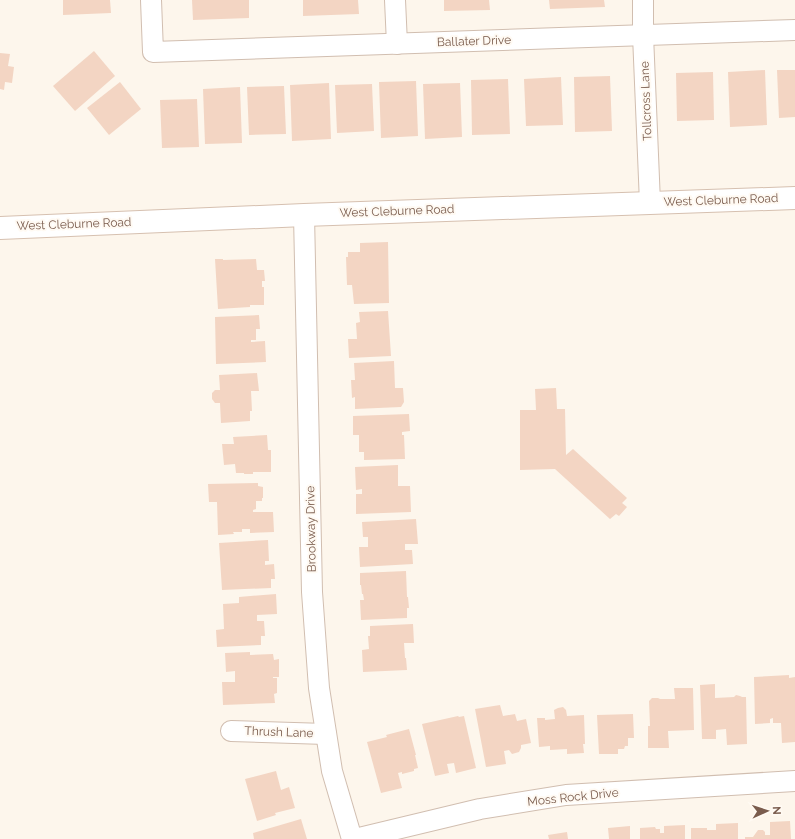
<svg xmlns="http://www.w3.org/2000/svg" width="795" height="839" viewBox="0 0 795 839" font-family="Raleway,sans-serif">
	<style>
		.building { fill: #f3d5c3 }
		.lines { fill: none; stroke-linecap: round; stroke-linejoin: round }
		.street-casing { stroke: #d1beb0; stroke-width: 22 }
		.secondary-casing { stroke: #d6c0b0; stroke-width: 24 }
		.street { stroke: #fff; stroke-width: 20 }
		.secondary { stroke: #fff; stroke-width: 22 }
		.labels { text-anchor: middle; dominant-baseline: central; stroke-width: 4; stroke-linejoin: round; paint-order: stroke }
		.street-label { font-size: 12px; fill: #7a5c4d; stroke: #fffaf3 }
	</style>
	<rect width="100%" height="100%" fill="#fdf6ec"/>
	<g class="building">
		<path d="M63,0H110L111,13L63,15Z"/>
		<path d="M192,0H249V18L193,20Z"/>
		<path d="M303,0H358L359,14L303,16Z"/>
		<path d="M444,0H489L490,10L444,11Z"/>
		<path d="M549,0H604L605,7L550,9Z"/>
		<path d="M94,51L115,76L75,111L53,86Z"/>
		<path d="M0,53L10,54L8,66L14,67L12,83L5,82L4,90L0,89Z"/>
		<path d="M765,70L767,125L730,127L728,72Z"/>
		<path d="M777,70H795V117L779,118Z"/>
		<path d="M713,72L714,120L677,121L676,73Z"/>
		<path d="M610,76L612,131L575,132L574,77Z"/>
		<path d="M561,77L563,125L526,126L524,79Z"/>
		<path d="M508,79L510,134L472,135L471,80Z"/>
		<path d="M416,81L418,136L381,138L379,82Z"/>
		<path d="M120,82L141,109L109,135L87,108Z"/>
		<path d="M329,83L331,139L292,141L290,85Z"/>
		<path d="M460,83L462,137L425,139L423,84Z"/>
		<path d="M372,84L374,131L337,133L335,85Z"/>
		<path d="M284,86L286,134L249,135L247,87Z"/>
		<path d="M240,87L242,143L205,144L203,89Z"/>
		<path d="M197,99L199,147L162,148L160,100Z"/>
		<path d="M388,242L389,303L354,304L352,285H347L346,257H348V252H360V243Z"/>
		<path d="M215,259H223V260L256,259L257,270H264L265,281H262V287H264V305H250V307L218,309Z"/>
		<path d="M388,311L391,356L349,358L348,339H357L356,323L360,322L359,312Z"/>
		<path d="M259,315L260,329H256V340H251V342L265,341L266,362L216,364L215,317Z"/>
		<path d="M394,361L395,388H403L404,402L401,407L355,409V397L352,398L351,380H355L354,363Z"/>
		<path d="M257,373L259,391H251L252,411H250V421L221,423L220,403H215L212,399V393L215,390H220L219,375Z"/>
		<path d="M556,388L557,409H565L566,455L573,449L627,498L622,503L627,507L619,516L616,514L610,519L555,469L520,470V410H536L535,389Z"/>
		<path d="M409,414L410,431L402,432V435H404L405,459L364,460V452H359V435H353V416Z"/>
		<path d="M267,435L268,450H271V472H253V474H244V473H236L235,464L224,465L222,444H234L233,437Z"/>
		<path d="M398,465V486H410L411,512L356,514V494H362V489L356,490L355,467Z"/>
		<path d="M258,483V486L263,487V498H262V501H256V509L253,510V512H273L274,532L250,533V529H242V532H233L234,534L218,535L217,502H209L208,484Z"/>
		<path d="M416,519L418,544H405V550H412L413,564L360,567L359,547H368V537H363L362,522Z"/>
		<path d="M268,540L269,561H265V565L274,564L275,579H271V588L222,590L219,543Z"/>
		<path d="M406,571L407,597H408L409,608H407V618L361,620L360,600H364L363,594H362L361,585H360V573Z"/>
		<path d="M276,594L277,614L257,615V621H264L265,636H261V645L217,647L216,630L224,629L223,604L239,603V597Z"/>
		<path d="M413,624L414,643H404L405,658H406L407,670L363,672L362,650L369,649L368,636H370V626Z"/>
		<path d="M250,652V655L273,654L274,660L279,659V677H273V678H277V693L274,694L275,703L223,705L222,682H235V671L226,672L225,653Z"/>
		<path d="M789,675V678L795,677V742L782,743L781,723H773V718L770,719V723L755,724L754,677Z"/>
		<path d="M715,684V698L734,697L736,695L740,696L742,697H746L747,744L727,745L726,729L716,730V739H702L700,685Z"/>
		<path d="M674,688H693L694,730L668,731L669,748H648V726H650L649,701L652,698H658L660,699H675Z"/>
		<path d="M500,705L503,716L515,714L517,721L526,719L531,743L521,745V748L519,752L512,754L509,750L504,751L506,764L486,767L475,709Z"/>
		<path d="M563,707L566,710L567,716L584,715L585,744H583L584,753L567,754V749L550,750V746L539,747L537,718H545V720L555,719L554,710L558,708Z"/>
		<path d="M633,714L634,738H628V746H625L624,749H618V754H599L597,715Z"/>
		<path d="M458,716L459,717L464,716L476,768L456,773L454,763L447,764L449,773L435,776L422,724Z"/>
		<path d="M409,729L416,755H415L418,768L414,769V771L402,774V772L398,773L402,788L381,793L367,742L387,737L386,735Z"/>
		<path d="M276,771L281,790L289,787L295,808L275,813L276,815L257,821L245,779Z"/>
		<path d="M301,819L307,839H254L253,833Z"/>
		<path d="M790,821L791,839H745V837H753L758,830H763L765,832V835H770V822Z"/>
		<path d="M738,823V839H691V828H707V830H716V824Z"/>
		<path d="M685,825V839H640V828L655,827L656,829H660V833H664V826Z"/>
		<path d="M630,826V839H609L608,828Z"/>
		<path d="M567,832L568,839H549L548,835Z"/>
	</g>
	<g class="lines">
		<defs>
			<g id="street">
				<path d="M151,0L153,52L795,30"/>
				<path d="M395,0L397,44"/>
				<path d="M643,0V35L650,203"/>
				<path d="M304,215L312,592L319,688L332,771L352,839"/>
				<path d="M231,731L326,734"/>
				<path d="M355,839L480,809L566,795L795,781"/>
			</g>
			<path id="secondary" d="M0,228L304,215L795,198"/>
		</defs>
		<use href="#street" class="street-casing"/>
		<use href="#secondary" class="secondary-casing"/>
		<use href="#street" class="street"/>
		<use href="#secondary" class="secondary"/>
	</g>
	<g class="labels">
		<g class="street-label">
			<text transform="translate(474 41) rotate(-2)">Ballater Drive</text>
			<text transform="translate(646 101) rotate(-92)">Tollcross Lane</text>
			<text transform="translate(721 200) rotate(-2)">West Cleburne Road</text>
			<text transform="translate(397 211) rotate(-2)">West Cleburne Road</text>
			<text transform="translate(74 224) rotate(-2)">West Cleburne Road</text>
			<text transform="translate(311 529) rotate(-91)">Brookway Drive</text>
			<text transform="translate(279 732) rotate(2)">Thrush Lane</text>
			<text transform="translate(573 797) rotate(-6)">Moss Rock Drive</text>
		</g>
	</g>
	<g transform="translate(767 811) rotate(87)" stroke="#fffaf3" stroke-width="3" paint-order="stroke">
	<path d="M0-3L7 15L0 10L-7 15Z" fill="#7a5c4d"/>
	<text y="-6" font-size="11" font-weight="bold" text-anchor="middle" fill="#7a5c4d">N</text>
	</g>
</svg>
